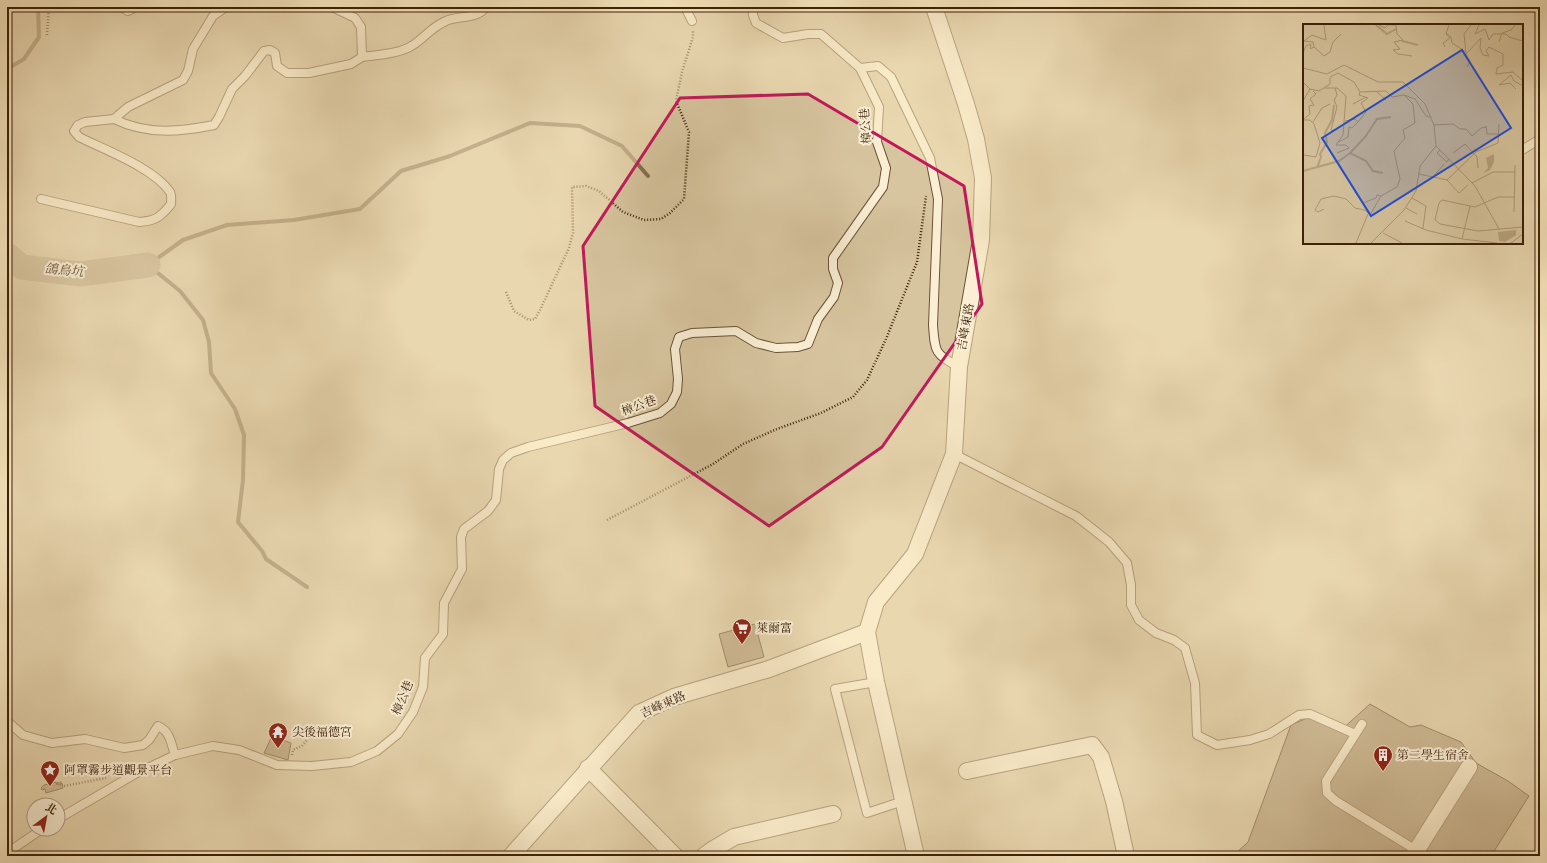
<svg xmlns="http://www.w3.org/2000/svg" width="1547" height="863" viewBox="0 0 1547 863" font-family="'IM FELL English','Noto Serif TC',serif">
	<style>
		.green { fill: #d7c59f; stroke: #8a7354; fill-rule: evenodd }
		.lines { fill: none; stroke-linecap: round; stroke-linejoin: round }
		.stream { stroke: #866f50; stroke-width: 4 }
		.river { stroke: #b7a380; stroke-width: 25 }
		.building { fill: #9d8767; stroke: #3c2108 }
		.lane-casing { stroke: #6b5236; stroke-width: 10 }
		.street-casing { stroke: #6b5236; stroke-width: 18 }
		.path { stroke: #3c2108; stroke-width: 2.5; stroke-dasharray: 1 2; stroke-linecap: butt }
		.lane { stroke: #faefd5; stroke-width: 8 }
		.street { stroke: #faefd5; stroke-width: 16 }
		.marked { fill: none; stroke: #c2185b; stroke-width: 3; stroke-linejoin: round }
		.labels { text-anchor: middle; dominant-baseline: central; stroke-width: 4; stroke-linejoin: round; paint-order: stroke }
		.street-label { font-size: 12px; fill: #3c2108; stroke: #faefd5 }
		.poi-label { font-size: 12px; fill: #3c2108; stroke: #faefd5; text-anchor: start }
		.water-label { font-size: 13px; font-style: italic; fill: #674e32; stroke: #faefd5 }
		.inset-river { fill: none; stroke: #b7a380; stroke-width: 2 }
		.inset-road { fill: none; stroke: #ac9775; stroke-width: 1 }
		.view { fill: #1d4ed8; fill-opacity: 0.15; stroke: #1d4ed8; stroke-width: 2 }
		.inset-edge { fill: none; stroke: #3c2108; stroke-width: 2 }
	</style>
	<rect width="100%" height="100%" fill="#f7e6be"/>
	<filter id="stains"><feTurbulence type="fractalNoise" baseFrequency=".005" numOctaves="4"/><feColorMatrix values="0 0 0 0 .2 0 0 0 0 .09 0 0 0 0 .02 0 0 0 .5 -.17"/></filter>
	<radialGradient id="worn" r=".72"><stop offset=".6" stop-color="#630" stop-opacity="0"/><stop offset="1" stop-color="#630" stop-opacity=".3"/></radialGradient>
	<path class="green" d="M7,7H1540V856H7ZM1304,25H1522V243H1304ZM34,805H58V829H34Z"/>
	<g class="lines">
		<g class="stream">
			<path d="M7,69L24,59L39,37L38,7"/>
			<path d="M307,587L266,559L262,551L238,522L243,480L244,435L235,409L211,373L209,342L203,320L180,291L148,265L183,240L227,225L294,220L360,209L401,171L450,156L530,123L580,126L622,146L648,176"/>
		</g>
		<path class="river" d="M7,255L22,267L80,274L148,265"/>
	</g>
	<g class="building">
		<path d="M755,624L764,657L728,667L719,634Z"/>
		<path d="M1370,704L1410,727L1421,725L1461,742L1476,763L1508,781L1529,796L1491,856H1233L1248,842L1291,725L1312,716L1340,731Z"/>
		<path d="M272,736L291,743L288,760L264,753Z"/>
		<path d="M56,782L57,785L62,783L63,788L46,793L45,789L42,790L41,788L44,785Z"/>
	</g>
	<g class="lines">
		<defs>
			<g id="lane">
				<path d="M121,7L128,11L136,7"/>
				<path d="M332,7L355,18L361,27L362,57C377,55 400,54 413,45C424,38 433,26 446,21C459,15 476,20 486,7"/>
				<path d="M685,7L692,21"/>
				<path d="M860,68L878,66L891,77L930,158L938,199L933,325C935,353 935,354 959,367"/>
				<path d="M114,119C147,135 179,132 214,125L219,117L232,89L245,76L264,51L270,50L275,53L277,66L287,73H309L351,64L362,57"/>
				<path d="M1522,150L1540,139"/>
				<path d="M41,199L139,222C155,221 161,217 171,204C171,200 172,195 170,192C154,168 105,150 79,137L74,131L78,125L85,122L114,119L128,107L183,80L188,71L193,49L213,16L226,7"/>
				<path d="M954,454L1076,516L1109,542L1127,563L1131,585V605L1139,620L1156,633L1174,640L1185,648L1195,683L1197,735L1217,745L1250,740L1269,734L1299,715L1310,714L1355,734"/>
				<path d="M876,682L835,689L867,813L903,801"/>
				<path d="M7,721L23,735L52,743L85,739L124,748L143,745L149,740L158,726C170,731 171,743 175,755"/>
				<path d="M1362,724L1326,781L1327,793L1336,801L1416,850"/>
				<path d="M58,819L135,774L175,755L213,746L239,750L277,765L312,766L351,762L377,751L398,734L413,712L423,687L425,658L443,634L444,603L462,569L461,537L464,529L488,511L496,500L499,469L503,460L511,453L528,447L628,423L660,413L671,404L677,392L678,379L675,349L679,337L692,333L736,331L756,343L776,348L798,347L808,344L818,319L834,297L838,283L833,269V258L883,187L886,168L877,142L879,107L860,68L821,34H808L783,38L756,23L753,15V7"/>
				<path d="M7,853L42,829"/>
			</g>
			<g id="street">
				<path d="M588,768L675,856"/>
				<path d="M967,771L1092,745L1101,757L1114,801L1126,856"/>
				<path d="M511,856L639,713L674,697L769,669L867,632"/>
				<path d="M704,856L712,850L734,837L833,814"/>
				<path d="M916,856L876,682L867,632L876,602L915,554L954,454L959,367L981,240L983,178L976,139L966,104L934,7"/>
				<path d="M1413,856L1469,767"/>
			</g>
		</defs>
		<use href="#lane" class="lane-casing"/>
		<use href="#street" class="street-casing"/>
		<g class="path">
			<path d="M47,35L49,7"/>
			<path d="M506,292L514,311L529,320L535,319L540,310L569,248L573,233L572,187L586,186L599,191L623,212L644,220L661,219L670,213L684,199L689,132L676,101L682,72L693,37V31"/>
			<path d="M607,520L713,464L743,444L777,429L821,413L853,397L867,380L886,339L917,262L926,196"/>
			<path d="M292,755L293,750L302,746L307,740"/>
			<path d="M61,785L58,783L60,782L61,783"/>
			<path d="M64,786L106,778"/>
		</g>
		<use href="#lane" class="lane"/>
		<use href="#street" class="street"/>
	</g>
	<path d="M0 0H1547V863H0ZM808,94L964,186L982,304L882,447L769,526L595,406L583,246L680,98Z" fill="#f7e6be" fill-opacity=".55" fill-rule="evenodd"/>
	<path class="marked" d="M808,94L964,186L982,304L882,447L769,526L595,406L583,246L680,98Z"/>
	<defs>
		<symbol id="supermarket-pin" viewBox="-11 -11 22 30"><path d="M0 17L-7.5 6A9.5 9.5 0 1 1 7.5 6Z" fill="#8f2418" stroke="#faefd5"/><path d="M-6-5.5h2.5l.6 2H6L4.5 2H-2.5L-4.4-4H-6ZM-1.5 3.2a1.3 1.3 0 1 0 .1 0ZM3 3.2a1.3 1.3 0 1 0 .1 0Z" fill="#fff"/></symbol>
		<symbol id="temple-pin" viewBox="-11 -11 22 30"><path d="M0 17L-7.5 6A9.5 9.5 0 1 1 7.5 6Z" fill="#8f2418" stroke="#faefd5"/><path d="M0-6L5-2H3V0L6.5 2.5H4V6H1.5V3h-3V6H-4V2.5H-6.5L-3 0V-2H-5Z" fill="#fff"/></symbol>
		<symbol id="building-pin" viewBox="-11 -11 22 30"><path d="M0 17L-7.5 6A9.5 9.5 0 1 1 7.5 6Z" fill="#8f2418" stroke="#faefd5"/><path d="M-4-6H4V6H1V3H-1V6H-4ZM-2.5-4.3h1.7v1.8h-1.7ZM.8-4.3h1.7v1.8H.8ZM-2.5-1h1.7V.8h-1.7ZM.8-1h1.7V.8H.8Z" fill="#fff"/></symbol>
		<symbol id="sight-pin" viewBox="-11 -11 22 30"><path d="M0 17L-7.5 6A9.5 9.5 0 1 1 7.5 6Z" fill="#8f2418" stroke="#faefd5"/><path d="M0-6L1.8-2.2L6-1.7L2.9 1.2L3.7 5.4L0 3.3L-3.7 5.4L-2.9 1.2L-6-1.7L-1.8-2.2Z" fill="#fff"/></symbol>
	</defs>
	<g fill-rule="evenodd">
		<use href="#supermarket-pin" x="731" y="617" width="22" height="30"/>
		<use href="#temple-pin" x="267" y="721" width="22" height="30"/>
		<use href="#building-pin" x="1372" y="744" width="22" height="30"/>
		<use href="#sight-pin" x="39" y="759" width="22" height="30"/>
	</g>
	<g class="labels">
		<g class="street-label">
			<text transform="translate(866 126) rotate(-94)">樟公巷</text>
			<text transform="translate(966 327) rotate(-80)">吉峰東路</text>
			<text transform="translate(639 406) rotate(-20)">樟公巷</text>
			<text transform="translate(403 698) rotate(-67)">樟公巷</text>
			<text transform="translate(663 705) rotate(-24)">吉峰東路</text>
		</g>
		<g class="poi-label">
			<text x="756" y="628">萊爾富</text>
			<text x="292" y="732">尖後福德宮</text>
			<text x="1397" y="755">第二學生宿舍</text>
			<text x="64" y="770">阿罩霧步道觀景平台</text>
		</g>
		<g class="water-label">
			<text transform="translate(64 271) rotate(5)">鴿鳥坑</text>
		</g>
	</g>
	<g transform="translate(1303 24)">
		<rect width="220" height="220" fill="#f7e6be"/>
		<path d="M0,1H220V219H0Z" fill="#d7c59f"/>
		<path d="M191,130V138L187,146L180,149L185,144L183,134ZM213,206V211L202,218L196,217L195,208Z" fill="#b7a380"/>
		<path class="inset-river" d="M73,1L84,10L93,5M99,17L115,21M14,144L18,133L17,130L24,118L22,109L29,96L31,81M0,147L36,137L47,129M80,149L70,147L63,137L47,129L63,112L74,95L88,93"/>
		<path class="inset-road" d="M21,1L23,16L9,11L1,17L10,18L11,23L21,32L27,28L30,18L38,10M76,1L82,4L85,1H93M93,1L94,10L100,16L91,18L97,25L90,26L95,30L109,32M168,1L161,10L163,30L178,14L177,24L180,31L186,32L183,27L186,23L200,30V41L194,44L193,50L210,48L220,57M176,1L172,10L182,5L186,16L190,10H203L206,13L220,17M143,9L148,13L149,19L163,28M196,18L199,9L208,6L212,1M142,23L140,19L147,14L143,10L146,1M0,29L3,22L8,20L7,25L11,23M163,30L167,37L164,43M0,44L24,50L41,41L75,58H100L122,80L131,101L133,122L172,162L196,205M0,58L7,65L16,67L27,60V53L35,49L51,58L57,68L83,67L89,73L101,71L110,80L112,99L100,106L102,114L91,127L97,155L94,163L78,172L67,191L62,186L52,184L43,175L31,172L18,175L12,186L15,188L21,185M21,64H34L43,72L40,111L33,121H43L46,124L34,129M213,65L207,59L196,61L208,51L211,57L220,62M74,68L83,76M101,71L112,75L123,92L127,93M0,77L7,65M50,80L63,73M1,95L7,90L6,82L11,81L7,75L13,70L10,67M0,96H7L11,100L17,119L13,133L1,131M42,97L52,95L55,98L63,88L58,79L65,74L56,71L57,68M10,98L19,84L27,80M131,101L150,100L157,105H163L169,112L178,104L183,103M183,102L184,110H196M32,106H28L34,83L31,76L34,71L32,64M36,118L45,113L46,103L49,104L55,98M137,126L134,129L144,138L146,135M150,129L162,120L174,133L175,144M116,150L144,156L156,169L165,161M130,153L141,140M144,156L173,128L195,119L196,100M169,159L190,148H212M211,173H195L172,183L139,176L136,179L132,196L137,200L175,207L220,203M109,174L123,182L120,204M60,179L73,174L74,171L78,172M103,184L114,190M211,188L212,141M102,197L123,206L159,215L194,219M80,209L99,219M159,215L167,182M53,219L65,190M68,219L101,186L113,167L117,142L133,122M208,219L220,210"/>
		<path class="view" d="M159,26L208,104L68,192L19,114Z"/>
		<rect width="220" height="220" class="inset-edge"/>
	</g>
	<rect width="1547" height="863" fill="none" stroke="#f7e6be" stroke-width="24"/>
	<rect x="8" y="8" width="1531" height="847" fill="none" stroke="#3c2108" stroke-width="2"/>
	<rect x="12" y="12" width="1523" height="839" fill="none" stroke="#3c2108"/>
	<g transform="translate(46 817) rotate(32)"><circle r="19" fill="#faefd5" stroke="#ae9d83"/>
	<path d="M0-3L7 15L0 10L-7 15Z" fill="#8f2418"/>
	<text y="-6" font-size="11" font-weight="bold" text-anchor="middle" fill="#3c2108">北</text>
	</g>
	<rect width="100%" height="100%" filter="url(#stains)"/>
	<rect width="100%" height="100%" fill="url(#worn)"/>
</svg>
